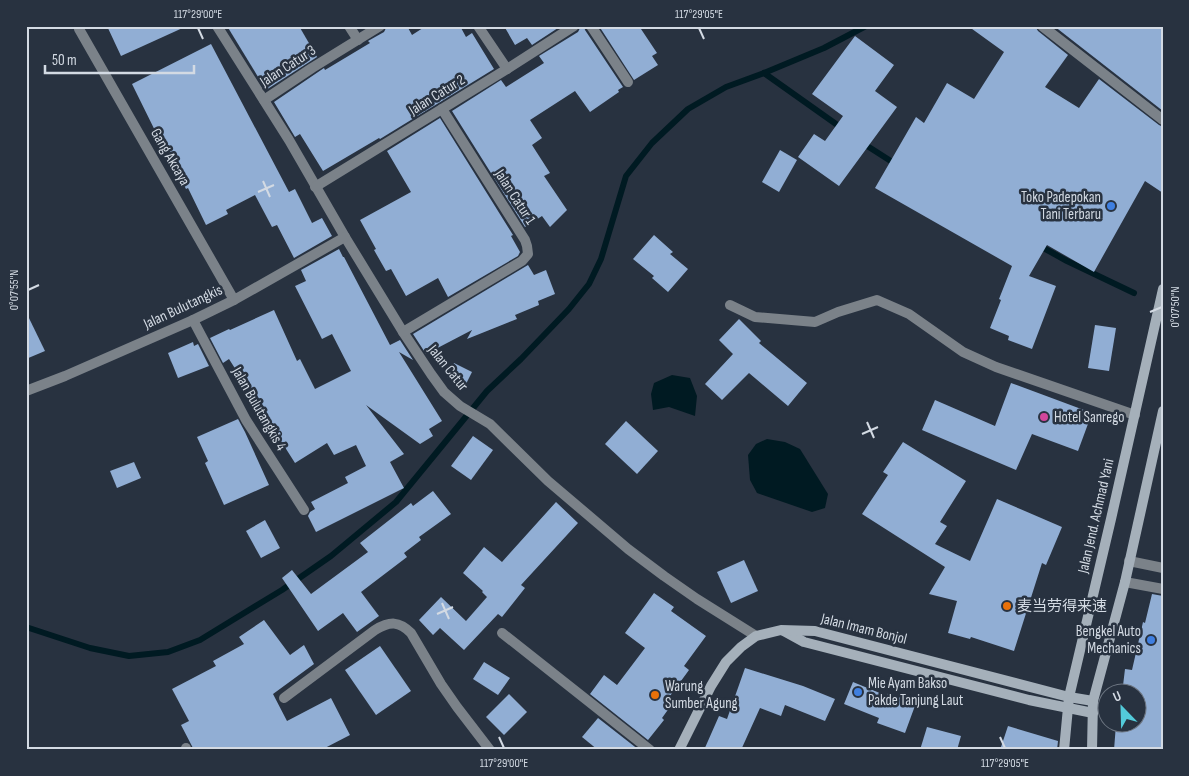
<svg xmlns="http://www.w3.org/2000/svg" width="1189" height="776" viewBox="0 0 1189 776" font-family="'Sofia Sans Condensed','Noto Sans SC',sans-serif">
	<style>
		.water { fill: #001a22 }
		.lines { fill: none; stroke-linecap: round; stroke-linejoin: round }
		.stream { stroke: #001a22; stroke-width: 6 }
		.building { fill: #91aed4 }
		.street { stroke: #7b8289; stroke-width: 10 }
		.secondary { stroke: #a5b0ba; stroke-width: 10 }
		.ticks { fill: none; stroke: #d3dae3; stroke-width: 2 }
		.shop-dot { fill: #3f7fe0; stroke: #283240; stroke-width: 2 }
		.hotel-dot { fill: #d1479c; stroke: #283240; stroke-width: 2 }
		.food-dot { fill: #e8710a; stroke: #283240; stroke-width: 2 }
		.labels { text-anchor: middle; dominant-baseline: central; stroke-width: 5; stroke-linejoin: round; paint-order: stroke }
		.street-label { font-size: 15px; fill: #d3dae3; stroke: #283240 }
		.poi-label { font-size: 15px; fill: #d3dae3; stroke: #283240; text-anchor: start }
		.neatline { fill: none; stroke: #d3dae3; stroke-width: 2 }
		.ticks-label { font-size: 12px; text-anchor: middle; fill: #d3dae3 }
	</style>
	<rect width="100%" height="100%" fill="#283240"/>
	<g class="water">
		<path d="M672,375L690,378L697,396L695,416L669,407L653,410L651,394L654,383Z"/>
		<path d="M767,439L785,442L800,449L828,494L825,508L812,512L757,493L750,480L748,455L756,444Z"/>
	</g>
	<g class="lines">
		<g class="stream">
			<path d="M764,73L843,129"/>
			<path d="M861,142L897,165"/>
			<path d="M1038,245L1067,261L1134,293"/>
			<path d="M26,627L90,648L129,656L168,652L200,640L282,590L331,556L396,502L487,391L521,359L569,309L589,284L601,259L626,176L652,143L688,109L726,87L764,73L824,48L866,26"/>
		</g>
	</g>
	<g class="building">
		<path d="M107,26H187L121,56Z"/>
		<path d="M227,26H299L317,57L266,90Z"/>
		<path d="M387,26H407L412,35L426,26H460L466,37L472,33L494,69L380,139L379,138L323,171L300,134L295,137L274,102L324,68L325,70L370,43L368,41L384,32Z"/>
		<path d="M504,26H561L532,45L527,38L515,45Z"/>
		<path d="M581,26H584L585,30L623,87L618,90L619,92L590,112L575,91L530,120L542,138L532,145L550,173L544,176L567,210L550,227L542,216L525,227L452,111L501,80L506,87L544,63L539,56L578,32Z"/>
		<path d="M599,26H639L657,53L652,56L658,65L634,80Z"/>
		<path d="M968,26H1035L1038,31L1068,55L1045,87L1079,108L1099,79L1159,125L1163,127V193L1145,181L1094,272L1047,245L1029,276L1056,286L1032,349L1008,340L1009,336L990,328L1001,300L999,299L1012,266L875,188L916,117L924,123L947,83L974,99L1004,52Z"/>
		<path d="M1054,26H1163V111Z"/>
		<path d="M855,36L894,65L875,91L897,107L839,186L798,157L814,134L825,141L843,116L812,94Z"/>
		<path d="M211,44L289,192L295,189L312,223L322,218L332,236L294,258L277,225L272,227L255,195L226,210L228,214L206,225L188,188L186,189L173,164L172,165L132,84Z"/>
		<path d="M440,118L513,235L511,236L520,252L518,256L448,297L438,278L406,296L391,269L386,271L374,250L376,249L360,220L411,192L387,151Z"/>
		<path d="M780,150L797,160L779,192L762,182Z"/>
		<path d="M654,235L673,252L670,254L688,269L668,292L652,278L654,276L633,259Z"/>
		<path d="M339,249L343,257H344L390,345L400,340L413,360L399,352L442,421L429,429L433,436L420,444L366,405L404,454L390,462L404,488L316,532L308,516L310,512L315,509L311,502L348,483L345,477L366,466L356,445L334,455L327,443L295,463L229,359L223,363L210,338L229,329L230,330L274,310L297,361L300,359L315,389L351,371L332,334L322,339L295,286L306,281L301,270Z"/>
		<path d="M528,265L534,275L546,270L555,294L538,301L539,305L515,315L517,319L467,339L472,330L426,354L413,334Z"/>
		<path d="M26,312L45,351L26,359Z"/>
		<path d="M739,319L761,341L759,343L807,383L788,406L749,373L722,400L705,384L733,354L719,340Z"/>
		<path d="M1095,325L1116,328L1109,371L1088,368Z"/>
		<path d="M193,342L194,346L198,344L209,366L178,378L168,353Z"/>
		<path d="M454,363L472,372L465,386L447,377Z"/>
		<path d="M1011,383L1092,413L1078,451L1032,434L1016,470L922,430L935,400L995,426Z"/>
		<path d="M238,419L245,432L269,485L224,505L205,463L208,461L197,437Z"/>
		<path d="M626,421L658,451L637,474L605,444Z"/>
		<path d="M473,436L493,450L471,480L451,466Z"/>
		<path d="M903,442L966,481L940,522L947,526L935,544L970,561L997,499L1062,527L1046,565L1042,563L1014,651L971,637L970,639L948,633L957,601L929,594L945,567L862,514L888,475L883,472Z"/>
		<path d="M134,462L141,478L117,488L110,471Z"/>
		<path d="M433,491L451,514L419,537L421,540L404,553L407,557L361,592L379,616L357,632L343,613L318,631L282,578L292,570L311,594L368,552L360,543L411,503L413,506Z"/>
		<path d="M556,502L578,523L521,585L525,588L502,617L498,614L464,650L440,628L433,635L419,620L441,597L466,621L487,597L482,592L483,591L463,573L484,547L502,562Z"/>
		<path d="M265,520L280,548L261,558L246,531Z"/>
		<path d="M744,560L758,591L731,603L717,572Z"/>
		<path d="M654,593L674,607L671,611L706,636L684,666L689,670L670,696L675,700L662,718L664,720L648,740L590,694L604,675L617,685L645,648L625,633Z"/>
		<path d="M1152,594L1163,596V750H1114L1116,724L1136,725V694H1122L1125,669L1132,670L1143,622L1145,623Z"/>
		<path d="M264,620L290,655L304,645L314,664L273,694L287,721L331,698L350,735L321,750H194L181,725L189,721L172,689L216,666L213,661L244,644L239,637Z"/>
		<path d="M380,646L411,691L376,715L345,670Z"/>
		<path d="M484,662L510,678L498,695L473,679Z"/>
		<path d="M745,668L803,686L835,699L825,721L785,705L781,716L760,708L741,750H704L719,716L727,719Z"/>
		<path d="M853,682L887,696L888,693L916,703L905,733L877,723L879,718L844,704Z"/>
		<path d="M509,694L527,712L504,735L486,717Z"/>
		<path d="M598,718L639,750H598L582,737Z"/>
		<path d="M1008,726L1058,741L1057,750H1000Z"/>
		<path d="M927,727L961,736L957,750H920Z"/>
	</g>
	<g class="lines">
		<g class="street">
			<path d="M217,26L289,140L345,237L403,332L431,374L444,392L460,406L490,424L548,481L628,549L664,576L697,599L756,636"/>
			<path d="M349,26L358,40"/>
			<path d="M478,26L507,69"/>
			<path d="M591,26L628,82"/>
			<path d="M1042,26L1163,120"/>
			<path d="M79,29L234,300"/>
			<path d="M264,100L312,68L380,26"/>
			<path d="M315,187L507,69L574,26"/>
			<path d="M730,305L755,317L815,322L838,312L877,300L909,314L963,352L996,367L1135,415"/>
			<path d="M193,320L246,420L304,510"/>
			<path d="M403,332L522,261L528,254L527,246L525,240L442,109"/>
			<path d="M26,391L65,376L193,320L234,300L345,237"/>
			<path d="M1129,561L1163,568"/>
			<path d="M1125,582L1163,589"/>
			<path d="M502,633L650,750"/>
			<path d="M284,698L375,630C390,621 399,621 411,633L441,684L457,707L490,750"/>
			<path d="M186,748V750"/>
		</g>
		<g class="secondary">
			<path d="M784,631L804,642L1029,700L1093,713"/>
			<path d="M679,750L711,686L726,662L741,647L756,636L781,630L815,631L1069,697L1093,701"/>
			<path d="M1064,750L1069,697L1111,519L1163,289"/>
			<path d="M1092,750L1093,701L1125,582L1163,411"/>
		</g>
	</g>
	<path class="ticks" d="M198,28L203,39M699,28L704,39M263,181L270,197M258,192L274,185M28,290L39,285M1150,312L1162,307M867,422L874,438M862,434L878,427M442,603L449,619M437,614L453,607M499,737L504,748M1000,737L1005,748"/>
	<g class="shop-dot">
		<circle cx="1111" cy="206" r="5"/>
		<circle cx="1151" cy="640" r="5"/>
		<circle cx="858" cy="692" r="5"/>
	</g>
	<circle class="hotel-dot" cx="1044" cy="417" r="5"/>
	<g class="food-dot">
		<circle cx="1007" cy="606" r="5"/>
		<circle cx="655" cy="695" r="5"/>
	</g>
	<g class="labels">
		<g class="street-label">
			<text transform="translate(288 66) rotate(-33)">Jalan Catur 3</text>
			<text transform="translate(437 95) rotate(-32)">Jalan Catur 2</text>
			<text transform="translate(170 157) rotate(60)">Gang Akcaya</text>
			<text transform="translate(515 197) rotate(57)">Jalan Catur 1</text>
			<text transform="translate(183 307) rotate(-25)">Jalan Bulutangkis</text>
			<text transform="translate(448 368) rotate(51)">Jalan Catur</text>
			<text transform="translate(259 409) rotate(60)">Jalan Bulutangkis 4</text>
			<text transform="translate(1096 516) rotate(-77)">Jalan Jend. Achmad Yani</text>
			<text transform="translate(864 629) rotate(14)">Jalan Imam Bonjol</text>
		</g>
		<g class="poi-label">
			<text x="1101" y="197" text-anchor="end">Toko Padepokan<tspan x="1101" dy="17">Tani Terbaru</tspan></text>
			<text x="1054" y="417">Hotel Sanrego</text>
			<text x="1017" y="606">麦当劳得来速</text>
			<text x="1141" y="631" text-anchor="end">Bengkel Auto<tspan x="1141" dy="17">Mechanics</tspan></text>
			<text x="868" y="683">Mie Ayam Bakso<tspan x="868" dy="17">Pakde Tanjung Laut</tspan></text>
			<text x="665" y="686">Warung<tspan x="665" dy="17">Sumber Agung</tspan></text>
		</g>
	</g>
	<rect width="1189" height="776" fill="none" stroke="#283240" stroke-width="55"/>
	<g transform="translate(1122 708) rotate(337)"><circle r="24" fill="#283240" stroke="#6c7581"/>
	<path d="M0-4L9 19L0 12L-9 19Z" fill="#53cbda"/>
	<text y="-8" font-size="14" font-weight="bold" text-anchor="middle" fill="#d3dae3">U</text>
	</g>
	<path d="M45 65v8h149v-8" fill="none" stroke="#d3dae3" stroke-width="2.5"/>
	<text x="52" y="65" font-size="15" fill="#d3dae3" stroke="#283240" stroke-width="4" paint-order="stroke">50 m</text>
	<rect x="28" y="28" width="1134" height="720" class="neatline"/>
	<g class="ticks-label">
		<text x="198" y="18">117°29'00"E</text>
		<text x="699" y="18">117°29'05"E</text>
		<text transform="translate(14 290) rotate(-90)" y="4">0°07'55"N</text>
		<text transform="translate(1175 307) rotate(-90)" y="4">0°07'50"N</text>
		<text x="504" y="767">117°29'00"E</text>
		<text x="1005" y="767">117°29'05"E</text>
	</g>
</svg>
